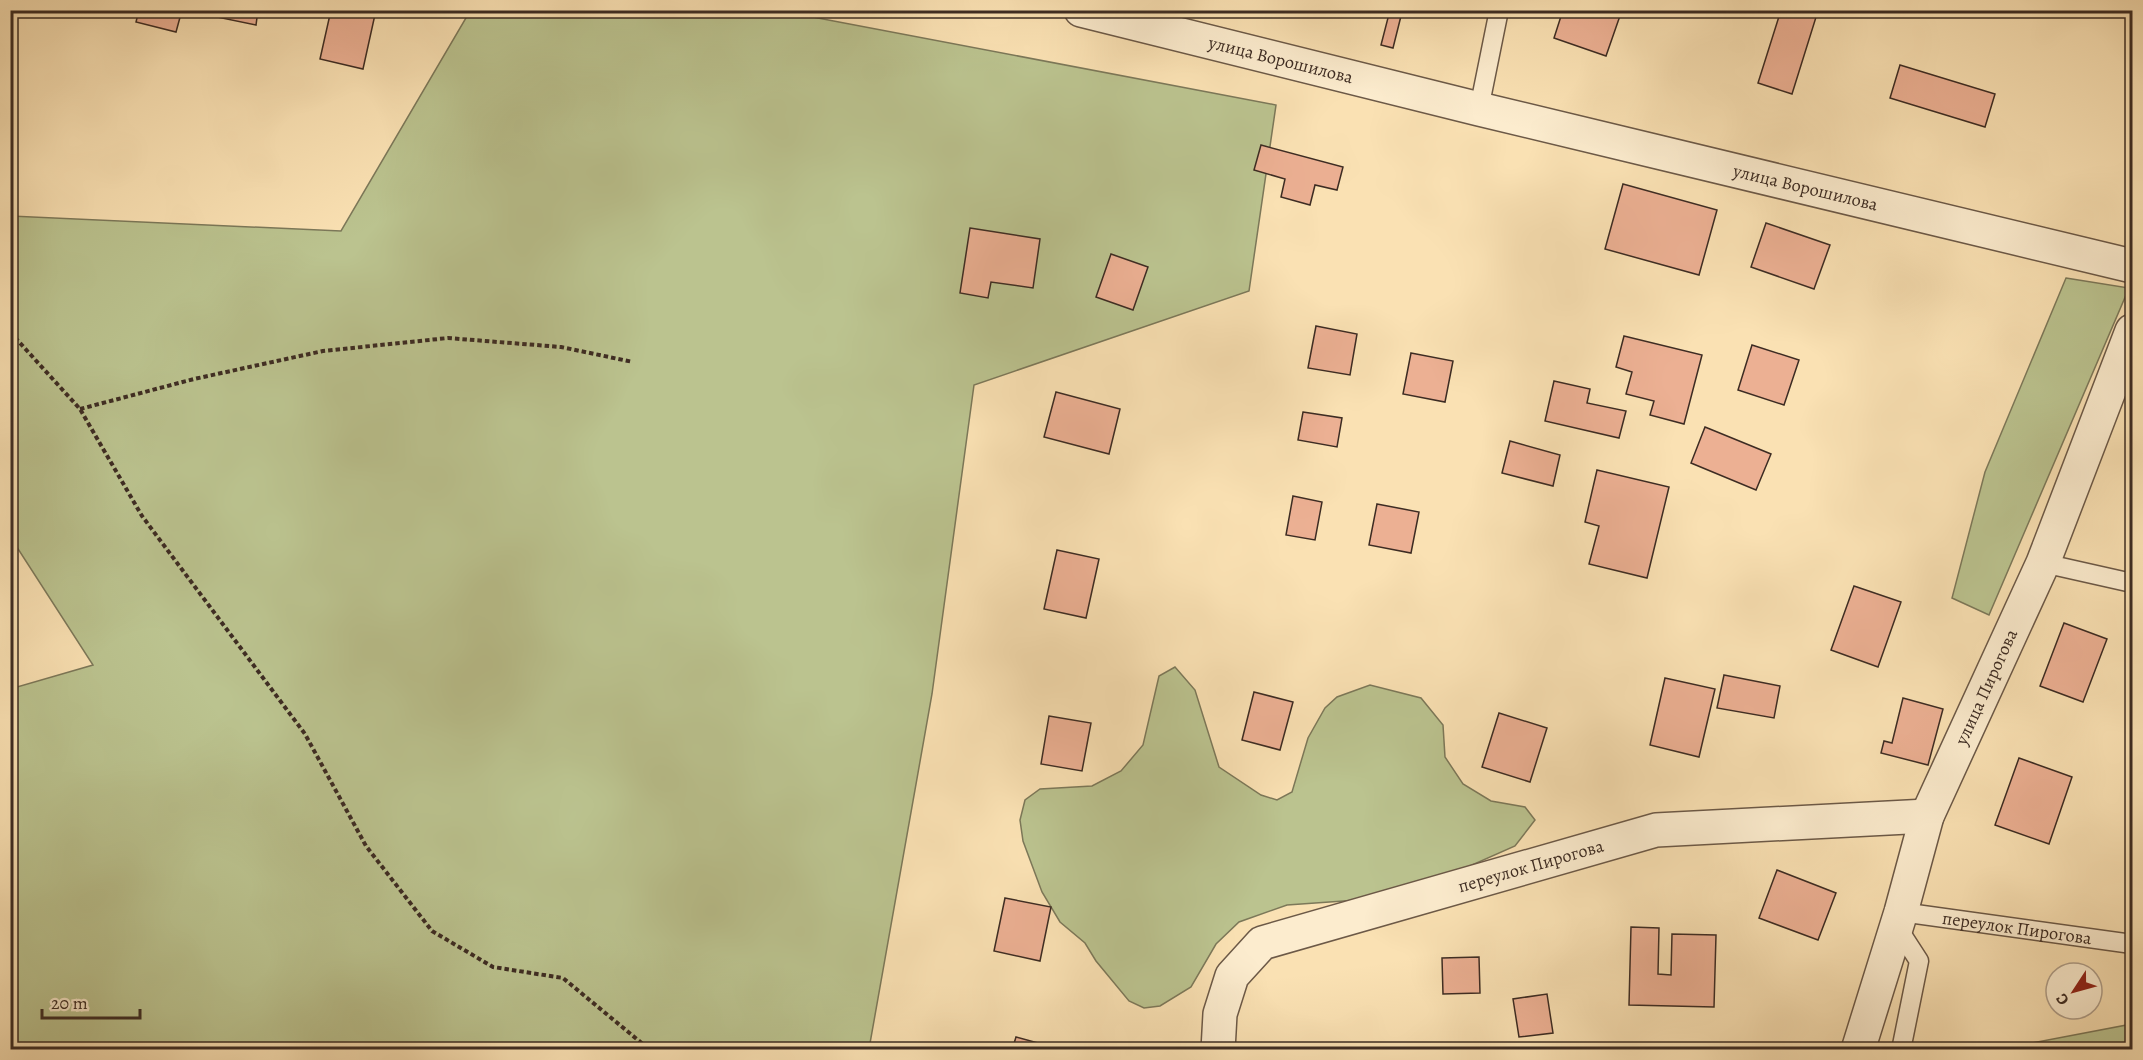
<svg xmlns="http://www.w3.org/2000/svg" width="2143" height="1060" viewBox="0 0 2143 1060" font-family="Alegreya,serif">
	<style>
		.green { fill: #bbc38f; stroke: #7c7859; stroke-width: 1.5 }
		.building { fill: #ecb093; stroke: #3d2c23; stroke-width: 1.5 }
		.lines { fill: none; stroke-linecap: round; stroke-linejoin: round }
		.lane-casing { stroke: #6c5947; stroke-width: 21 }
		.street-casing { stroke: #6c5947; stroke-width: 36 }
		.path { stroke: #3d2c23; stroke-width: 4; stroke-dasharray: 4.5 3; stroke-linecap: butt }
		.lane { stroke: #fcecce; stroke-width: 18 }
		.street { stroke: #fcecce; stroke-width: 33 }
		.labels { text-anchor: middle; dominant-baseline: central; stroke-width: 4.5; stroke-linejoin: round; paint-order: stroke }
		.street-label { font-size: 18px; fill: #3d2c23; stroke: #fcecce }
	</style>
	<rect width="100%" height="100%" fill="#fae1b3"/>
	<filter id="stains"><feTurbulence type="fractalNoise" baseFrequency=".00333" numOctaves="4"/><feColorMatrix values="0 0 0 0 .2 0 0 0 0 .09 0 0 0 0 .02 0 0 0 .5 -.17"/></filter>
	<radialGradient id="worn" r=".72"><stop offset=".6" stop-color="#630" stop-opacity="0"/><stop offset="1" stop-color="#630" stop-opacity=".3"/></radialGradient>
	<g class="green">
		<path d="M470,11H781L1276,105L1249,291L974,385L932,694L869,1049H11L10,689L93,665L11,538V216L341,231Z"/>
		<path d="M2066,278L2129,288L1989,615L1952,598L1985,472Z"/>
		<path d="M1175,667L1195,690L1219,767L1261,795L1277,800L1292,792L1308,738L1325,708L1337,697L1370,685L1421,698L1443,725L1445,757L1463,784L1491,801L1525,807L1535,820L1515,846L1436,881L1372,899L1287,905L1239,922L1216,944L1191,987L1160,1006L1144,1008L1129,1001L1096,961L1085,943L1060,922L1042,892L1023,841L1020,820L1025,800L1040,789L1092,786L1121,771L1143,745L1159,676Z"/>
		<path d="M2132,1024V1049H2000Z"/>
	</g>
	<g class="building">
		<path d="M139,10H182L176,32L136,22Z"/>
		<path d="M213,10H258L256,25L212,16Z"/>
		<path d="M331,10H376L363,69L320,59Z"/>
		<path d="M1390,10L1402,12L1393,48L1381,45Z"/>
		<path d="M1563,10H1622L1606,56L1554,38Z"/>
		<path d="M1781,10H1808L1817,14L1792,94L1758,83Z"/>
		<path d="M1900,65L1995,94L1985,127L1890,98Z"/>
		<path d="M1261,145L1343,167L1337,190L1315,185L1310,205L1281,197L1285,179L1254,170Z"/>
		<path d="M1623,184L1717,210L1699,275L1605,249Z"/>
		<path d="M1766,223L1830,245L1814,289L1751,267Z"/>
		<path d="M970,228L1040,239L1033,288L991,282L988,298L960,293Z"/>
		<path d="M1111,254L1148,267L1133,310L1096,297Z"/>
		<path d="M1316,326L1357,334L1350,375L1308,368Z"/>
		<path d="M1624,336L1702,355L1684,424L1650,415L1654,401L1626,394L1632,372L1616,367Z"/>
		<path d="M1752,345L1799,360L1784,405L1738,390Z"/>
		<path d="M1411,353L1453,361L1445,402L1403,394Z"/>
		<path d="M1554,381L1590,389L1587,403L1626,411L1619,438L1545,421Z"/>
		<path d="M1056,392L1120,409L1109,454L1044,437Z"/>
		<path d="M1303,412L1342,418L1337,447L1298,440Z"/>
		<path d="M1705,427L1771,454L1756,490L1691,463Z"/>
		<path d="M1510,441L1560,455L1553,486L1502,473Z"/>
		<path d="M1597,470L1669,487L1647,578L1589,564L1599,526L1585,522Z"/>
		<path d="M1293,496L1322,502L1315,540L1286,535Z"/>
		<path d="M1377,504L1419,512L1411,553L1369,545Z"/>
		<path d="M1057,550L1099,559L1086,618L1044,609Z"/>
		<path d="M1854,586L1901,602L1878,667L1831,650Z"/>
		<path d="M2064,623L2107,639L2083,702L2040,686Z"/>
		<path d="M1724,675L1780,686L1774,718L1717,708Z"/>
		<path d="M1665,678L1715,689L1699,757L1650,745Z"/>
		<path d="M1254,692L1293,702L1280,750L1242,740Z"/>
		<path d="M1903,698L1943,709L1928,765L1881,753L1884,741L1892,743Z"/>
		<path d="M1499,713L1547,728L1530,782L1482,767Z"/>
		<path d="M1049,716L1091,723L1082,771L1041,764Z"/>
		<path d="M2019,758L2072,777L2049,844L1995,825Z"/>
		<path d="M1777,870L1836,893L1818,940L1759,918Z"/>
		<path d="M1005,898L1051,907L1040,961L994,951Z"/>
		<path d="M1631,927L1659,928L1658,974L1671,975L1672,934L1716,935L1714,1007L1629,1005Z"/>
		<path d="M1479,957L1480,993L1443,994L1442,958Z"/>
		<path d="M1547,994L1553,1033L1519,1037L1513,999Z"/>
		<path d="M1016,1037L1049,1046L1048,1050H1012Z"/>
		<path d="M1703,1045L1768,1046V1050H1703Z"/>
	</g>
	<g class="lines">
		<defs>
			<g id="lane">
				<path d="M1479,109L1499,10"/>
				<path d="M2043,563L2132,583"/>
				<path id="s1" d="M1901,912L2132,944"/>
				<path d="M1897,927L1919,961L1901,1050"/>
			</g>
			<g id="street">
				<path id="s2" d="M1081,10L1479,109L2132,266"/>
				<path id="s3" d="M1218,1050L1220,1014L1232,976L1262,943L1656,830L1927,816"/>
				<path id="s4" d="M1858,1050L1901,912L1927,816L2043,563L2132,331"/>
			</g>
		</defs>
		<use href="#lane" class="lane-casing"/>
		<use href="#street" class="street-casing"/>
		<g class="path">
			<path d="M10,332L80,409L142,516L305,734L366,846L432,931L493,967L563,978L650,1050"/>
			<path d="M80,409L194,379L323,351L448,338L561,347L633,362"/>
		</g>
		<use href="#lane" class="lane"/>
		<use href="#street" class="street"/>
	</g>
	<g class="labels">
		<g class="street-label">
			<text stroke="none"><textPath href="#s2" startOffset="206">улица Ворошилова</textPath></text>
			<text stroke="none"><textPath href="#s2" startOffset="746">улица Ворошилова</textPath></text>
			<text stroke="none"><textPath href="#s4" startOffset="386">улица Пирогова</textPath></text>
			<text stroke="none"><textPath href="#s3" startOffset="400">переулок Пирогова</textPath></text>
			<text stroke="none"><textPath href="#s1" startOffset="117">переулок Пирогова</textPath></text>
		</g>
	</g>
	<rect width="2143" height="1060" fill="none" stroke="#fae1b3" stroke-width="36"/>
	<rect x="12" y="12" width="2119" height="1036" fill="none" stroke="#3d2c23" stroke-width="3"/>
	<rect x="18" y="18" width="2107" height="1024" fill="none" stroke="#3d2c23" stroke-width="1.5"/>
	<g transform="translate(2074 991) rotate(234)"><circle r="28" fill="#fcecce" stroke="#b09f8a" stroke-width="1.5"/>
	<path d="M0-4.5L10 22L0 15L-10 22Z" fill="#8f2418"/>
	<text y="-9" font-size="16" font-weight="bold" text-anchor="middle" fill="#3d2c23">С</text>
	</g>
	<path d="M42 1009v9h98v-9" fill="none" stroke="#3d2c23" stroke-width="3"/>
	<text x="51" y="1009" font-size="18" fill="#3d2c23" stroke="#fcecce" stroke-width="4.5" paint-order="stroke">20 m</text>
	<rect width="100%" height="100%" filter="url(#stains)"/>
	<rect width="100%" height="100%" fill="url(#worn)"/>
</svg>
